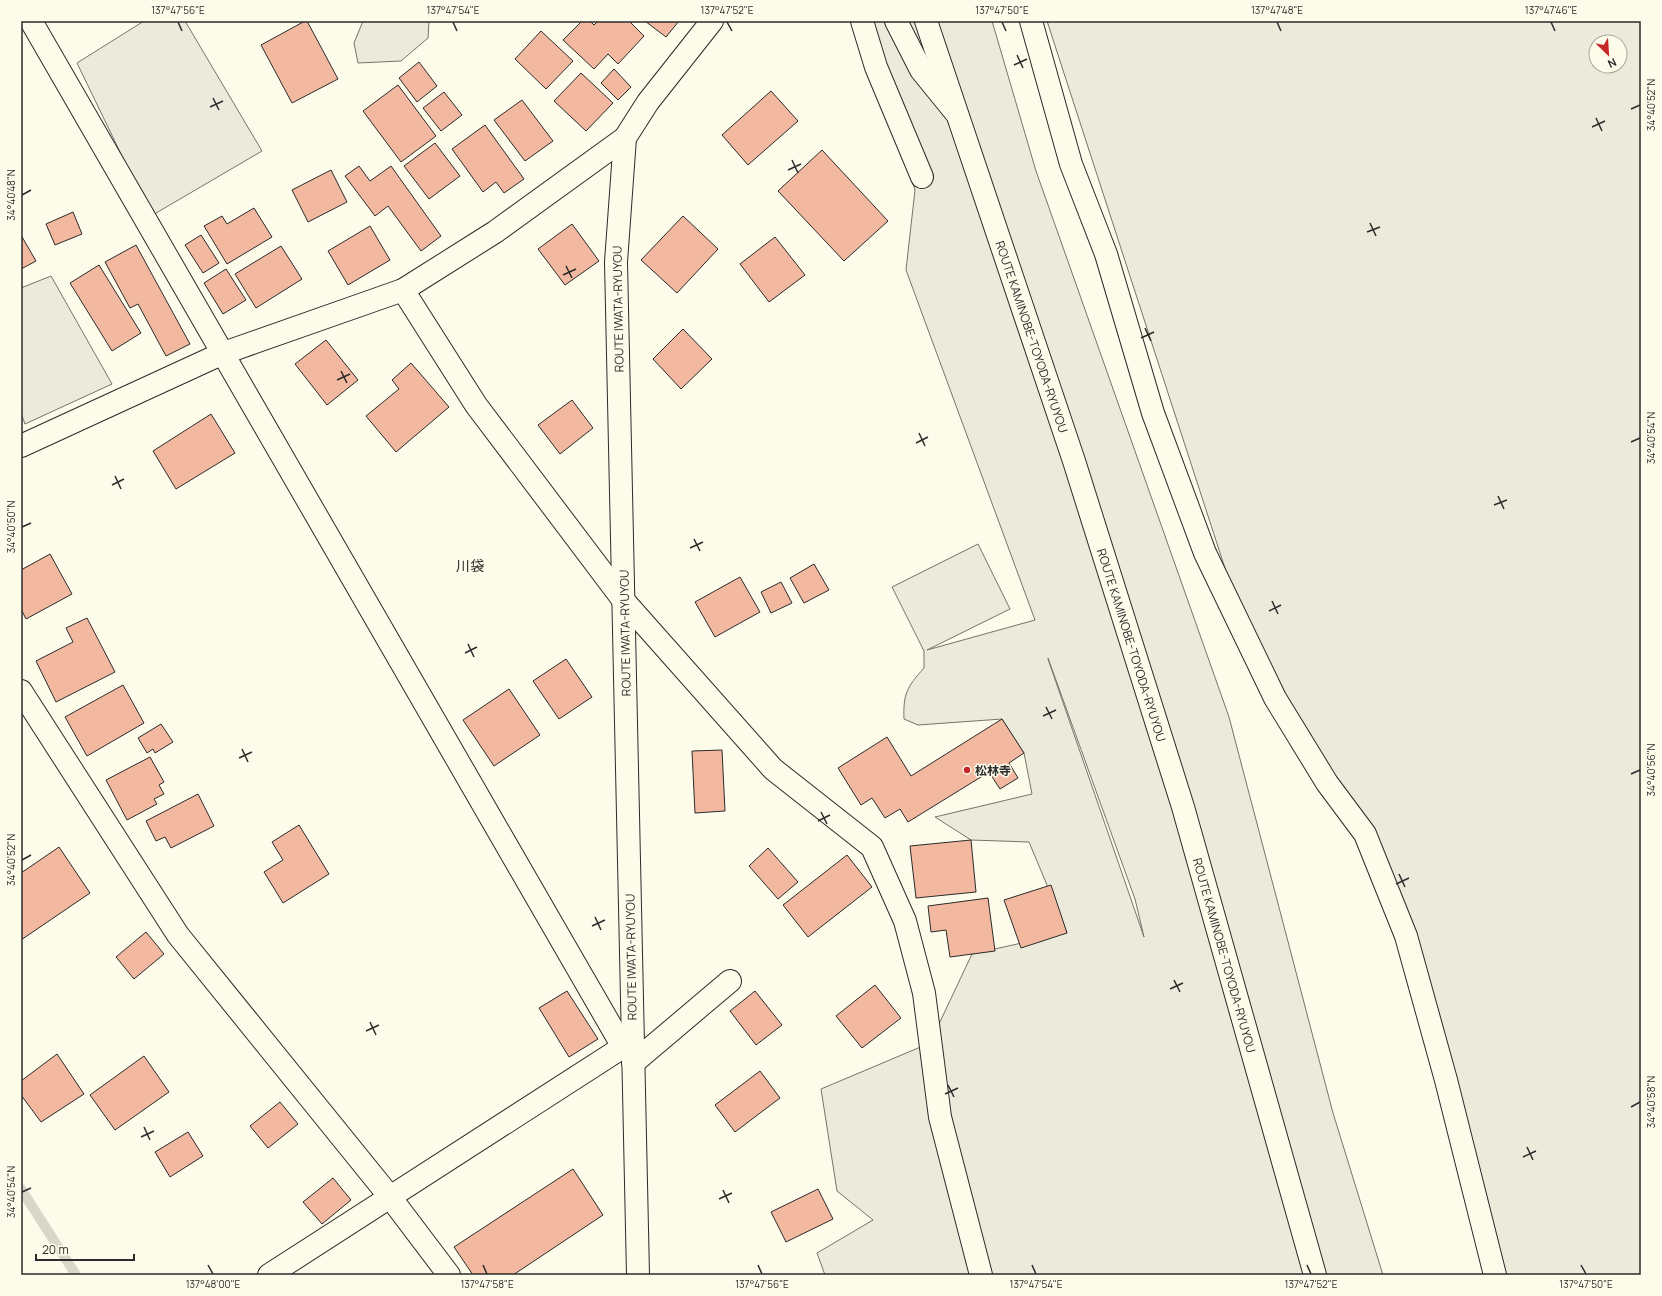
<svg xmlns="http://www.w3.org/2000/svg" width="1662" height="1296" viewBox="0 0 1662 1296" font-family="Manrope,'Noto Sans JP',sans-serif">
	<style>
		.green { fill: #ecebdb; stroke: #74746e; fill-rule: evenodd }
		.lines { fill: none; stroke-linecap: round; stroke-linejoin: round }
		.stream { stroke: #d8d7c9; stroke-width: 10 }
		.building { fill: #f2b8a0; stroke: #2b2b2b }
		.minor-casing { stroke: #2b2b2b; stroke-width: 24 }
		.major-casing { stroke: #2b2b2b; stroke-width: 24 }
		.minor { stroke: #fdfbea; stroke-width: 22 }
		.major { stroke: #fdfbea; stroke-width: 22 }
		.ticks { fill: none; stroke: #2b2b2b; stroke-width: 1.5 }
		.poi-dot { fill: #c62828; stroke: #fdfbea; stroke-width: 1.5 }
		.labels { text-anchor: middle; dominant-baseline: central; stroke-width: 3; stroke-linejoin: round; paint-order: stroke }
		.street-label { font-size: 12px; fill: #2b2b2b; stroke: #fdfbea }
		.poi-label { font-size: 12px; font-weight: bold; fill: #2b2b2b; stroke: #fdfbea; text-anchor: start }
		.quarter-label { font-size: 14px; fill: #2b2b2b; stroke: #fdfbea }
		.neatline { fill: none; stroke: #2b2b2b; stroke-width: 1.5 }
		.ticks-label { font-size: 10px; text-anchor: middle; fill: #2b2b2b }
	</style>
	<rect width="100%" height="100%" fill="#fdfbea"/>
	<g class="green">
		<path d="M144,21H185L262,151L151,216L77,63Z"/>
		<path d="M363,21H429L428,38L401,61L358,63L354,43Z"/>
		<path d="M864,21H992L1036,171L1229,717L1333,1113L1383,1275H825L817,1253L873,1220L837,1191L821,1089L930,1043L972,954L1067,933L1029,842L971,840L935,817L1032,794L1024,753L1002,719L918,725L904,719C903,694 907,687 924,668V651L892,587L978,544L1010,609L927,650L1035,620L906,270L915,190ZM1048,658L1135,899L1144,937L1048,659Z"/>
		<path d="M1047,21H1641V1275H1497L1386,885L1250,645ZM1596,42H1620V66H1596Z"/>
		<path d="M51,276L112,384L25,424L21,413V288Z"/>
	</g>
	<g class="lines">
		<path class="stream" d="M21,1189L76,1275"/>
	</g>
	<g class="building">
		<path d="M305,21H307L338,79L292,103L261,45Z"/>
		<path d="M582,21H590L594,25L598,21H629L644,36L618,64L608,54L594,69L563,40Z"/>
		<path d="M645,21H679L666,37Z"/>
		<path d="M541,31L573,61L546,89L515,59Z"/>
		<path d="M419,62L437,86L417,102L399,78Z"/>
		<path d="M614,69L631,87L618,100L601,83Z"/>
		<path d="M581,73L613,103L586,131L554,101Z"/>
		<path d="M398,85L436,136L401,162L363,111Z"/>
		<path d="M771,91L798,121L748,165L722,135Z"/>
		<path d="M444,92L462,115L441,131L423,108Z"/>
		<path d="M522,100L553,141L525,161L494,120Z"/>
		<path d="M485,125L524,179L504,193L496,182L483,192L452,149Z"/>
		<path d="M435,143L460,176L429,199L404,166Z"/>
		<path d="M822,150L888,221L844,261L778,191Z"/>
		<path d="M359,166L370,181L391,166L441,236L421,251L388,206L375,216L345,176Z"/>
		<path d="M331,170L347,202L308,222L292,190Z"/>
		<path d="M254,208L272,237L227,264L204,226L222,216L227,224Z"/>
		<path d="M73,212L82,234L55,245L46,224Z"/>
		<path d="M683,216L718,249L677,293L641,260Z"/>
		<path d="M572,224L599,261L565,285L538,249Z"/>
		<path d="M370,226L390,260L348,285L328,251Z"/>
		<path d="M21,235L36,261L21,269Z"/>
		<path d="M201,235L219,263L203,273L185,245Z"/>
		<path d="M775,237L805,275L769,302L740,264Z"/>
		<path d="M136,245L190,344L166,356L138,304L130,308L105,262Z"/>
		<path d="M281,246L302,279L256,308L235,274Z"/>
		<path d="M99,265L141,333L112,351L70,283Z"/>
		<path d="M226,269L246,300L223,314L204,283Z"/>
		<path d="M683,329L712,359L681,389L653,359Z"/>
		<path d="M326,340L358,380L327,405L295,364Z"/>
		<path d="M411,363L449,407L396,452L366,416L399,389L392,380Z"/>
		<path d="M572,400L593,428L560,454L538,425Z"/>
		<path d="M211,414L235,453L176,489L153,451Z"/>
		<path d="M50,554L72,594L26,619L21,609V570Z"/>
		<path d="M814,564L829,590L804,603L790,578Z"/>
		<path d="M740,577L760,612L715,637L695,602Z"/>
		<path d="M781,582L792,603L771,613L761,592Z"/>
		<path d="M87,618L115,672L56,702L36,661L73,642L66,628Z"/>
		<path d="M566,659L592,697L559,719L533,681Z"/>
		<path d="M123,685L144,723L87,756L65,717Z"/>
		<path d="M509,689L540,735L494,766L463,720Z"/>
		<path d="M1002,719L1024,753L1009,763L1018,778L1000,789L989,772L908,822L900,809L885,818L872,798L861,805L838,768L887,737L911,776Z"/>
		<path d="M161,724L173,742L155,753L153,749L147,753L138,738Z"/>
		<path d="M722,750L725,811L695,813L692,751Z"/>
		<path d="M150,757L164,782L159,785L164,794L154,799L157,804L127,820L106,780Z"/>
		<path d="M198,794L214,826L171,848L165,837L156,841L146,821Z"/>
		<path d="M299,825L329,874L283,903L264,872L283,860L272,842Z"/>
		<path d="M971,840L976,892L916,898L910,846Z"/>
		<path d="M59,847L90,893L21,940V873Z"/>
		<path d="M768,848L798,882L778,899L749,866Z"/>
		<path d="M847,855L872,887L808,937L783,905Z"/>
		<path d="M1051,885L1067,933L1021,948L1004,900Z"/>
		<path d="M988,898L995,951L950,957L946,930L931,932L928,906Z"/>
		<path d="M146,932L164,954L134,979L116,957Z"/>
		<path d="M875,985L901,1018L862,1048L836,1016Z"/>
		<path d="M567,991L598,1039L569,1057L539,1008Z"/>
		<path d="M755,991L782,1025L756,1045L730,1011Z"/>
		<path d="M57,1054L84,1094L41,1122L21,1095V1081Z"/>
		<path d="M144,1056L169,1092L115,1130L90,1095Z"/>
		<path d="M760,1071L780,1098L735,1132L715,1105Z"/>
		<path d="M280,1102L298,1124L268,1148L250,1126Z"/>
		<path d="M188,1132L203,1156L170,1177L155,1152Z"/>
		<path d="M573,1169L603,1215L513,1275H473L454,1247Z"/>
		<path d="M333,1178L351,1200L322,1224L303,1202Z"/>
		<path d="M818,1189L833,1219L786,1242L771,1212Z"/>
	</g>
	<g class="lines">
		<defs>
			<g id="minor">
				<path d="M31,21L623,1047"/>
				<path d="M862,21L876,67L922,177"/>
				<path d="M896,21L921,70L956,113"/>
				<path d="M1031,21L1071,164L1106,254L1153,413L1205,553L1275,698L1327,783L1365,834L1406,936L1446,1080L1495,1275"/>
				<path d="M403,290L476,405L624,601L773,769L872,847L905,921L924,993L940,1117L981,1275"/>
				<path d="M21,446L221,354L403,290L495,232L625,138"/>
				<path d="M21,691L178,935L390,1197L449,1275"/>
				<path d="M633,1063L730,981"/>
				<path d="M269,1275L623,1047L633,1048"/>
			</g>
			<g id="major">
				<path id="s1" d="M926,21L1074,461L1183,807L1315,1275"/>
				<path d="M638,1275L616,262L625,138L648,102L712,21"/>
			</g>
		</defs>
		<use href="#minor" class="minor-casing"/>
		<use href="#major" class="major-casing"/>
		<use href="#minor" class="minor"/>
		<use href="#major" class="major"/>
	</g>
	<path class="ticks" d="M178,22L182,31M453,22L457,31M727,22L732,31M1002,22L1006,31M1277,22L1281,31M1551,22L1555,31M1017,55L1023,68M1014,65L1027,59M213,98L219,110M210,107L223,101M1631,109L1640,105M1596,118L1602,131M1592,127L1605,121M792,160L798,173M788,170L801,164M22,195L31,190M1370,223L1376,236M1367,232L1380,227M566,266L572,278M563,275L576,269M1145,328L1151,341M1141,338L1154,332M341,371L347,383M337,380L350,374M919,433L925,446M1631,442L1640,438M916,443L928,437M115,476L121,489M112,485L124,479M1498,496L1504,509M1494,505L1507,500M22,527L31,523M694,539L700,551M690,548L703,542M1272,601L1278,614M1269,611L1281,605M468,644L474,657M465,653L477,647M1046,707L1052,719M1043,716L1056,710M242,749L248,762M239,758L252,752M1631,774L1640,770M821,812L827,824M818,821L830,815M22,860L31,855M1399,874L1405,887M1396,884L1409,878M595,917L601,930M592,926L605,920M1174,980L1180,992M1170,989L1183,983M370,1022L376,1035M366,1031L379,1025M948,1085L954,1097M945,1094L958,1088M1631,1107L1640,1102M144,1127L150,1140M141,1137L154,1131M1527,1147L1533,1160M1523,1157L1536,1151M723,1190L729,1203M22,1192L31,1188M719,1199L732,1193M208,1265L213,1274M483,1265L487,1274M758,1265L762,1274M1032,1265L1036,1274M1307,1265L1311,1274M1581,1265L1586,1274"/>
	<circle class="poi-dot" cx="967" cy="770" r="4"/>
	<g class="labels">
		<g class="street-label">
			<text transform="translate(618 309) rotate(-91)">ROUTE IWATA-RYUYOU</text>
			<text stroke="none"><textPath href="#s1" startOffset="333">ROUTE KAMINOBE-TOYODA-RYUYOU</textPath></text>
			<text transform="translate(625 633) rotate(-91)">ROUTE IWATA-RYUYOU</text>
			<text stroke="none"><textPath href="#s1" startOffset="657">ROUTE KAMINOBE-TOYODA-RYUYOU</textPath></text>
			<text stroke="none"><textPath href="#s1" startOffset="981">ROUTE KAMINOBE-TOYODA-RYUYOU</textPath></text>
			<text transform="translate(631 957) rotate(-91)">ROUTE IWATA-RYUYOU</text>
		</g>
		<g class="poi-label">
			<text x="975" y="770">松林寺</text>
		</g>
		<g class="quarter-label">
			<text x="470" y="565">川袋</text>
		</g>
	</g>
	<rect width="1662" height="1296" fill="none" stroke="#fdfbea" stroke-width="44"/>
	<g transform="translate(1608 54) rotate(155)"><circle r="19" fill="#fdfbea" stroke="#a9a89e"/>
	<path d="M0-3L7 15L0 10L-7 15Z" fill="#c62828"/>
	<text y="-6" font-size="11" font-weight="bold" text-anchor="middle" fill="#2b2b2b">N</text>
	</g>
	<path d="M36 1254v6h98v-6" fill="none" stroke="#2b2b2b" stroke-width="2"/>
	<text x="42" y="1254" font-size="12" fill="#2b2b2b" stroke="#fdfbea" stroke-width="3" paint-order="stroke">20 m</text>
	<rect x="22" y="22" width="1618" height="1252" class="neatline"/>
	<g class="ticks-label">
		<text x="178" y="14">137°47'56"E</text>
		<text x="453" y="14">137°47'54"E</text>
		<text x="727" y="14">137°47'52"E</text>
		<text x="1002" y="14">137°47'50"E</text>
		<text x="1277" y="14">137°47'48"E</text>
		<text x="1551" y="14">137°47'46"E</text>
		<text transform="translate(1651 105) rotate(-90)" y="4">34°40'52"N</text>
		<text transform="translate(11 195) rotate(-90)" y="4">34°40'48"N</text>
		<text transform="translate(1651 438) rotate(-90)" y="4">34°40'54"N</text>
		<text transform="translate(11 527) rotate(-90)" y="4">34°40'50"N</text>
		<text transform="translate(1651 770) rotate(-90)" y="4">34°40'56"N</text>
		<text transform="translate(11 860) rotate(-90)" y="4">34°40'52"N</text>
		<text transform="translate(1651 1102) rotate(-90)" y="4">34°40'58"N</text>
		<text transform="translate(11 1192) rotate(-90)" y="4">34°40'54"N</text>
		<text x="213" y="1288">137°48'00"E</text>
		<text x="487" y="1288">137°47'58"E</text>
		<text x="762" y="1288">137°47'56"E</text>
		<text x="1036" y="1288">137°47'54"E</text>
		<text x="1311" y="1288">137°47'52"E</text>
		<text x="1586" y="1288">137°47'50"E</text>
	</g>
</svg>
